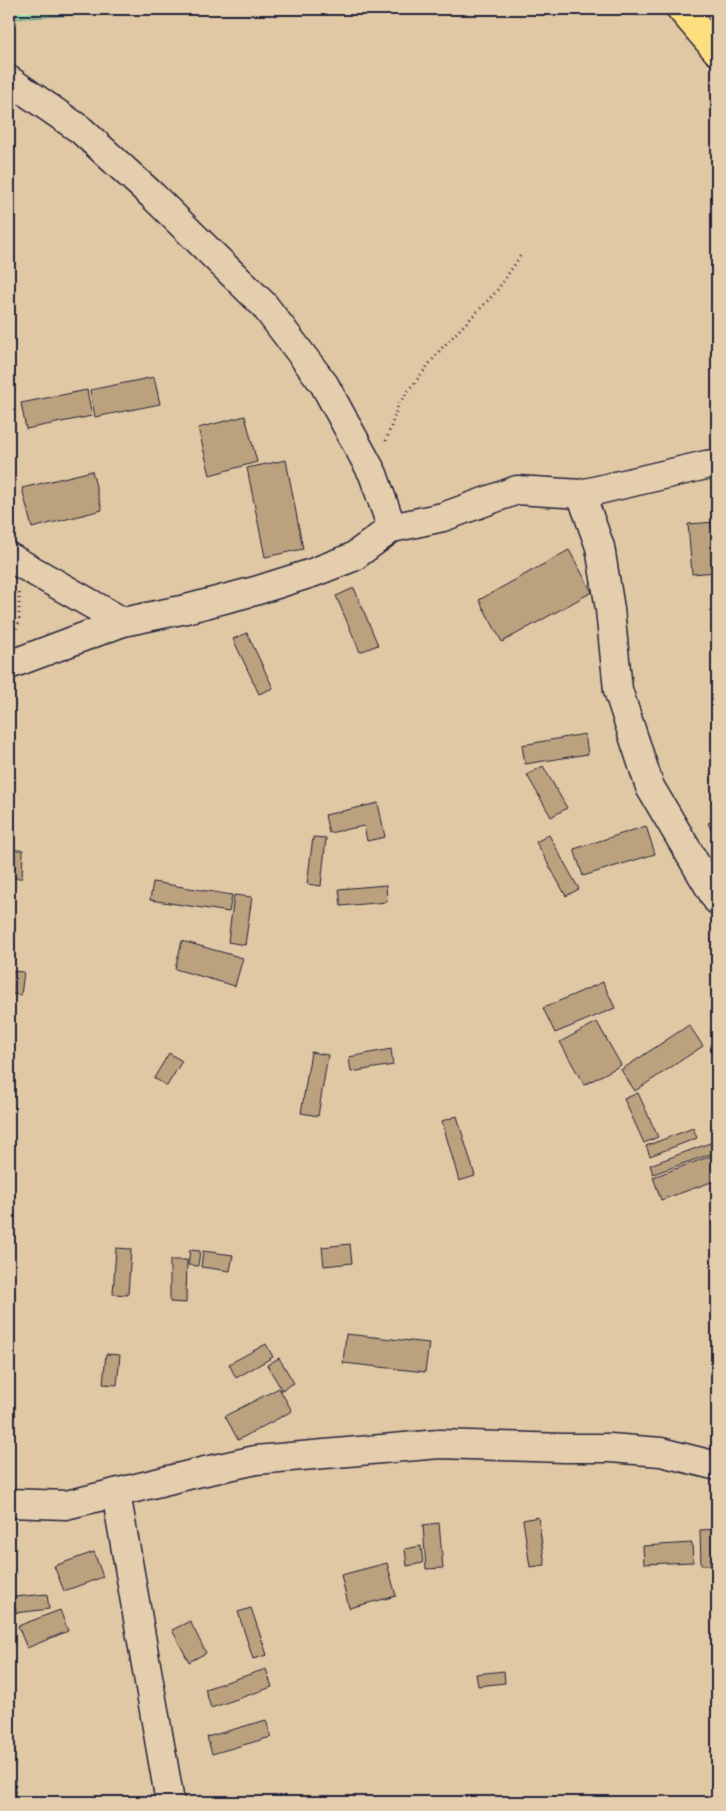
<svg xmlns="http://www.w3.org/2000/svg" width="726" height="1811" viewBox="0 0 726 1811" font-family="'Gochi Hand',sans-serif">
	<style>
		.cemetery { fill: url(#cemetery-stones); stroke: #608376 }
		.building { fill: #bba17e; stroke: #22223b }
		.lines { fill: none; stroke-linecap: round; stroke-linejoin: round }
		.street-casing { stroke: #22223b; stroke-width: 31 }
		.primary-casing { stroke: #22223b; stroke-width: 31 }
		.path { stroke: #22223b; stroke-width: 3; stroke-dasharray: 1 4; stroke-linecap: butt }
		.street { stroke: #e5ceae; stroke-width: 28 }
		.primary { stroke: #fedf80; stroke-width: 28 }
	</style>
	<defs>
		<pattern id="cemetery-stones" width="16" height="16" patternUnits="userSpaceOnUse" patternTransform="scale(1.25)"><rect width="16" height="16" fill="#9de4b1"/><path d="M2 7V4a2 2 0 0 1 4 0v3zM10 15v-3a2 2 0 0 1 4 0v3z" fill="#87c399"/></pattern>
	</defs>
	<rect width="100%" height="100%" fill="#e1c8a4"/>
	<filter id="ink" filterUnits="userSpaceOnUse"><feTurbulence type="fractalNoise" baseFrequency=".02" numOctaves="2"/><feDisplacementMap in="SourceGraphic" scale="10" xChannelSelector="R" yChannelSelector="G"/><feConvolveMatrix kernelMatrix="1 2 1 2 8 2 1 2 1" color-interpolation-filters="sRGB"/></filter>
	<g filter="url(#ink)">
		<path class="cemetery" d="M9,9H109L91,14L9,19Z"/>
		<g class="building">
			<path d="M154,377L160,404L95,417L90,390Z"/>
			<path d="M87,390L92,416L26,429L21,403Z"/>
			<path d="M245,416L257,462L210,475L198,428Z"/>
			<path d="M286,460L303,549L265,557L247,468Z"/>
			<path d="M92,471L102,510L32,528L22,488Z"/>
			<path d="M716,522L717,572L692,574L688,524Z"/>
			<path d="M569,550L592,592L502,642L479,600Z"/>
			<path d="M354,588L378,645L360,652L336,596Z"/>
			<path d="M247,633L273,688L259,694L233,639Z"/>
			<path d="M585,734L588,754L525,764L522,745Z"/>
			<path d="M543,766L567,808L551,817L527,775Z"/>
			<path d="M378,803L385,837L367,841L364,826L329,833L325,815Z"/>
			<path d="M717,819V842L708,823Z"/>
			<path d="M646,826L655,854L583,876L574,849Z"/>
			<path d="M549,835L579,889L566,896L536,842Z"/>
			<path d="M313,837L326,838L321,886L307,884Z"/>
			<path d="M9,850H23L22,878H9Z"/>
			<path d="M153,882L232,895L229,912L150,900Z"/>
			<path d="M386,885L387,902L341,906L339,889Z"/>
			<path d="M234,895L252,897L245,945L228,942Z"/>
			<path d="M182,941L243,958L235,986L175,969Z"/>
			<path d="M9,971L24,972L21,995L9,994Z"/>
			<path d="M603,982L615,1008L555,1033L543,1008Z"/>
			<path d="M597,1022L621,1065L584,1085L560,1042Z"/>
			<path d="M689,1025L703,1046L635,1091L621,1070Z"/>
			<path d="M391,1049L393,1065L351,1072L349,1057Z"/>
			<path d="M311,1052L328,1055L318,1116L301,1113Z"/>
			<path d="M169,1053L182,1061L167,1086L154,1078Z"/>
			<path d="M638,1093L658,1137L644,1143L624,1099Z"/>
			<path d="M457,1116L475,1176L459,1181L442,1121Z"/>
			<path d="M693,1128L697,1138L650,1156L646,1146Z"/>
			<path d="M710,1143L714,1153L653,1174L650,1165Z"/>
			<path d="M714,1155L717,1164V1180L661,1200L653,1177Z"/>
			<path d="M717,1219V1233L711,1222Z"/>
			<path d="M350,1244L352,1263L324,1266L322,1247Z"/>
			<path d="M116,1248L131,1249L128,1295L113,1294Z"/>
			<path d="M190,1250L200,1251L198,1266L188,1265Z"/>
			<path d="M203,1251L233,1255L230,1271L201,1267Z"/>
			<path d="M170,1260H187L186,1303L170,1302Z"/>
			<path d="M346,1334L429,1343L425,1372L343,1363Z"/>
			<path d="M266,1344L273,1357L236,1378L229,1364Z"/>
			<path d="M106,1354L120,1355L117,1385L103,1384Z"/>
			<path d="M279,1358L294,1383L282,1390L267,1365Z"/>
			<path d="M279,1388L292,1411L238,1440L225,1416Z"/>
			<path d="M538,1517L545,1565L530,1567L523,1520Z"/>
			<path d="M439,1523L443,1568L426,1569L423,1525Z"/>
			<path d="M717,1529V1565H701L700,1530Z"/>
			<path d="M692,1543L693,1562L644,1564L643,1546Z"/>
			<path d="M421,1546L423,1563L407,1566L405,1549Z"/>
			<path d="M94,1552L103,1577L64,1591L54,1566Z"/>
			<path d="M387,1563L396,1596L349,1608L341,1575Z"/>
			<path d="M47,1594L49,1609L16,1613L14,1597Z"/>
			<path d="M251,1608L267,1655L253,1659L238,1612Z"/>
			<path d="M60,1610L68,1631L27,1648L18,1626Z"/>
			<path d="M190,1621L206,1653L189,1662L172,1630Z"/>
			<path d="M266,1669L272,1687L211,1708L205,1689Z"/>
			<path d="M504,1671L505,1683L478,1686L476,1674Z"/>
			<path d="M266,1720L271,1737L212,1754L207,1737Z"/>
		</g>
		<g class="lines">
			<defs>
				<g id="street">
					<path d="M9,80L81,130L153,196L264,305L324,384L373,474L392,528"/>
					<path d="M581,494L600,547L610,609L618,690L650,787L717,900"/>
					<path d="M9,557L123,622"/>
					<path d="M9,665L123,622L186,609L255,591L312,573L353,557L392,528L443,517L517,490L581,494L706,465L717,464"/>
					<path d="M116,1493L170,1802"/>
					<path d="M9,1503L66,1505L201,1472L256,1460L439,1444L564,1448H610L661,1452L717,1466"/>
				</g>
				<path id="primary" d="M681,9L717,51"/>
			</defs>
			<use href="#street" class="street-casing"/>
			<use href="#primary" class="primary-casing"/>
			<g class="path">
				<path d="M386,441L399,403L440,350L496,292L521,255"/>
				<path d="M14,633L19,622V593"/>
			</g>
			<use href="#street" class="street"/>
			<use href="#primary" class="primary"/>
		</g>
	</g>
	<rect width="726" height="1811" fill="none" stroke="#e5ceae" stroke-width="30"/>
	<rect x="15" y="15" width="696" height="1781" fill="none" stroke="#22223b" stroke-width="2" filter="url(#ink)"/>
</svg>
